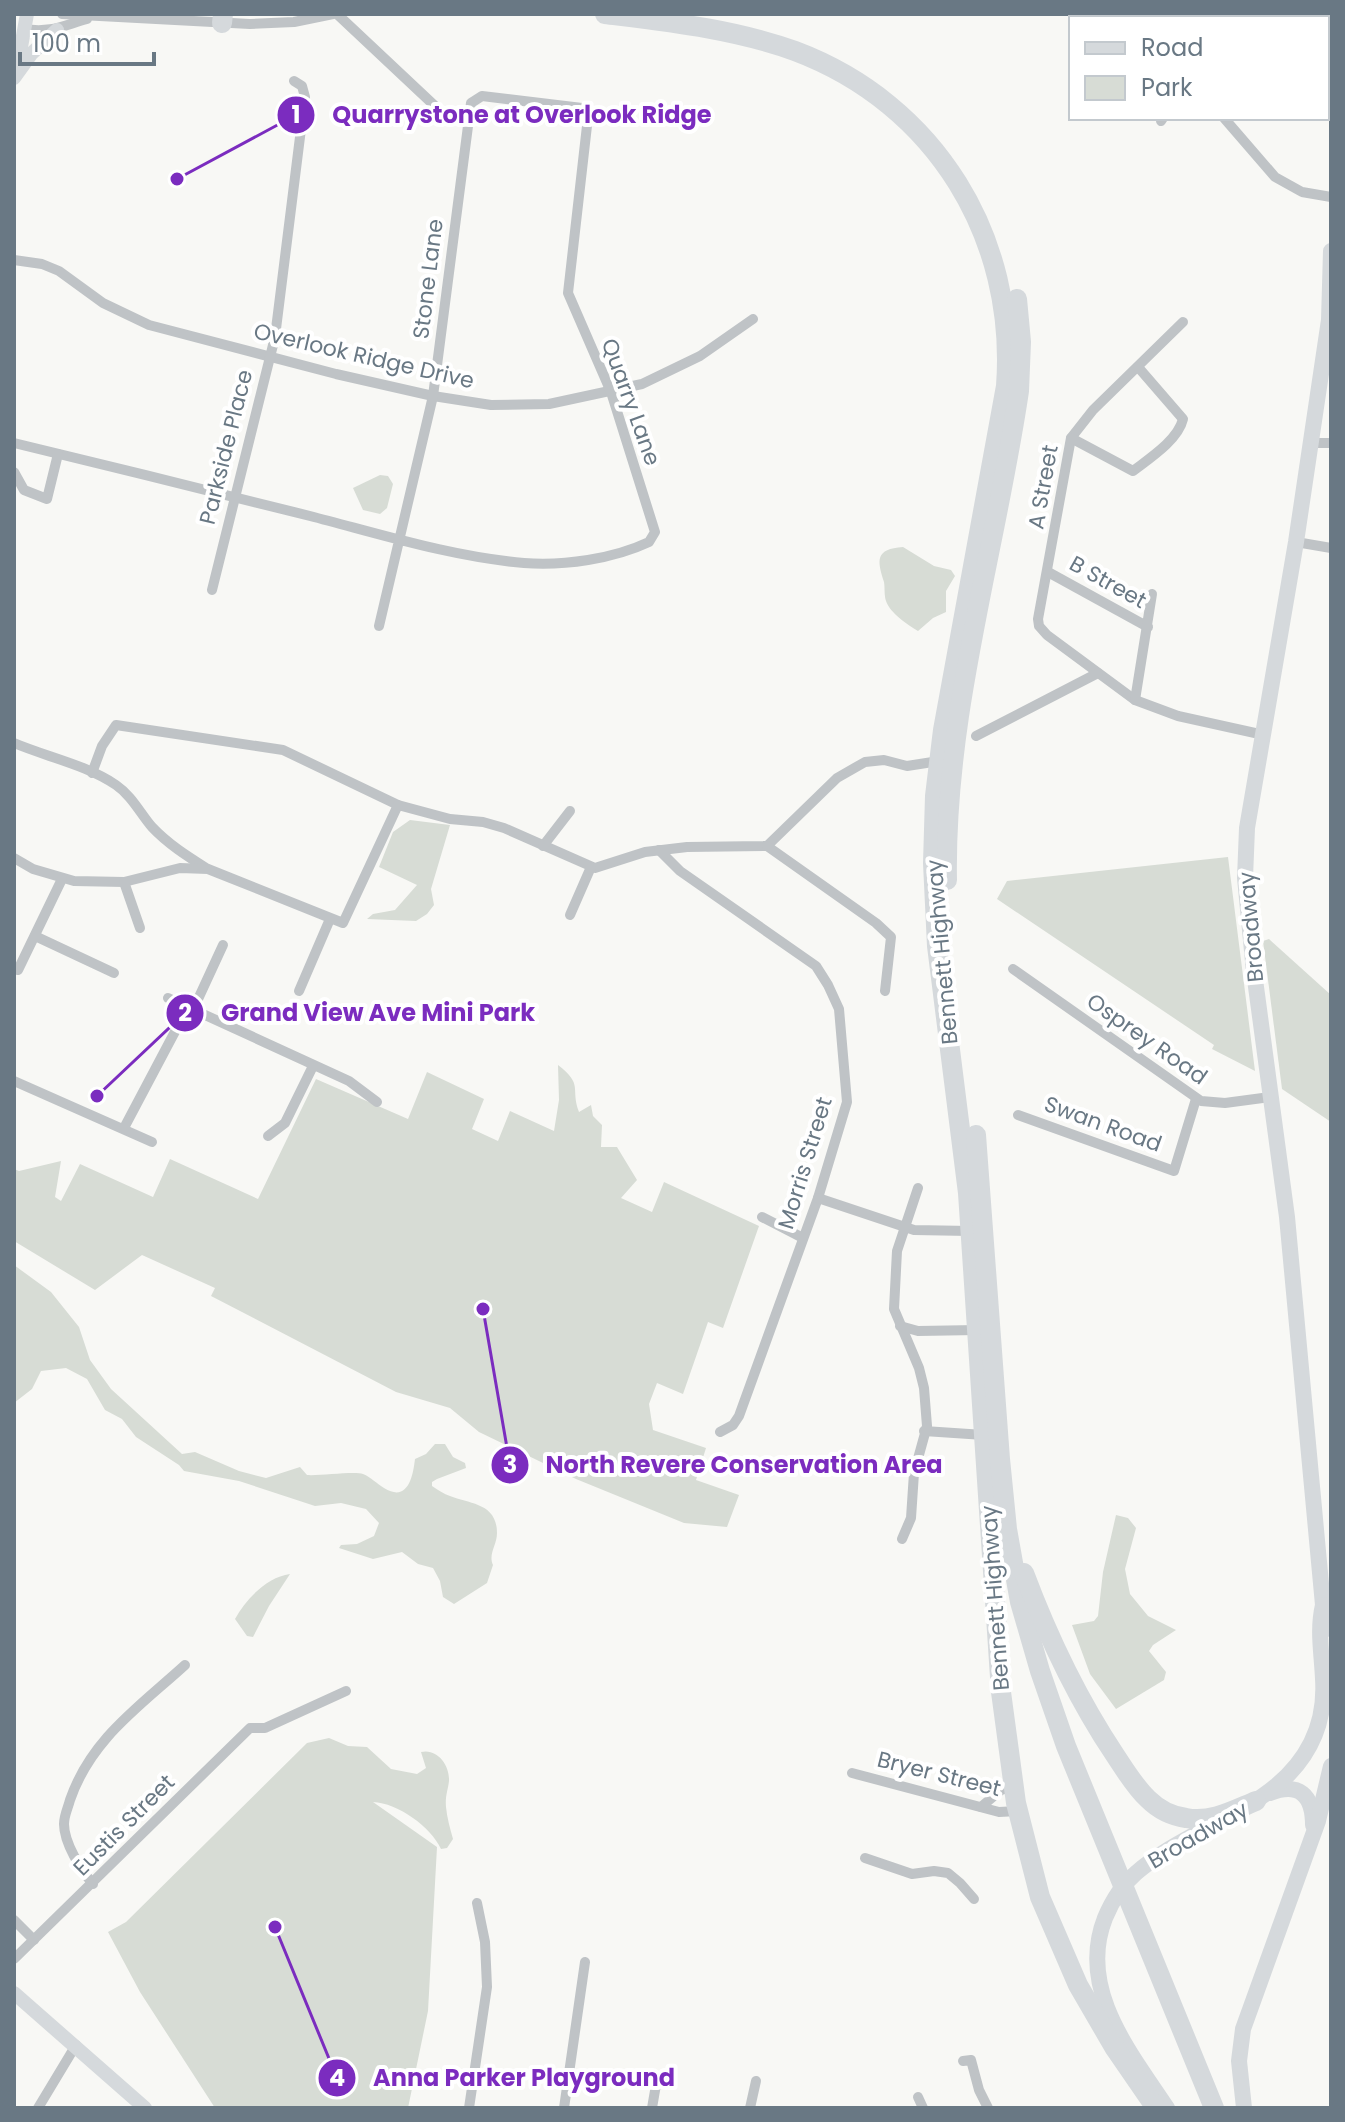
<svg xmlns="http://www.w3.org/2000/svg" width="1345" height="2122" viewBox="0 0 1345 2122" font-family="Poppins,sans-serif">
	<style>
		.green { fill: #d7dcd5 }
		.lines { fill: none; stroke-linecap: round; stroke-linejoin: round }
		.street { stroke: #bfc3c6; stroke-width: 10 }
		.secondary { stroke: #d5d9dc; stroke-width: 14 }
		.primary { stroke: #d5d9dc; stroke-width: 16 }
		.highway { stroke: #d5d9dc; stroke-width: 20 }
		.labels { text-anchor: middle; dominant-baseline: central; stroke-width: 8; stroke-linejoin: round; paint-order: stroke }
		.street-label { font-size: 22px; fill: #697884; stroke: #fff }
		.leader { fill: none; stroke: #7b2cbf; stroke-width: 3 }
		.callout-dot { fill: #7b2cbf; stroke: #fff; stroke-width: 3 }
		.mark-label { font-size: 24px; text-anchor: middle; font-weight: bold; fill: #fff }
		.callout-label { font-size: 24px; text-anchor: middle; font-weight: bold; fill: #7b2cbf; stroke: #fff; stroke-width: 8; stroke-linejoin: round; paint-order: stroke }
	</style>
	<rect width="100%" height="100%" fill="#f8f8f5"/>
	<g class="green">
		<path d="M380,475L388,476L393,484L387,508L380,514L363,510L353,488Z"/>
		<path d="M903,547L934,566L951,570L955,576L946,591V612L933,618L918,631C908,625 890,613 886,601C884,595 885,588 884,582C877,560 875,549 903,547Z"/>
		<path d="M410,820L450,825L431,889L434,905L427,914L416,921L367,919L373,914L395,910L417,885L379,867L393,832Z"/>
		<path d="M1228,857L1255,1071L1212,1049L1214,1045L997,899L1007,881Z"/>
		<path d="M1269,939L1331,995V1122L1282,1089L1263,941Z"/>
		<path d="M558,1065C584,1085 570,1088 579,1112L591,1105L593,1116L602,1125L601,1147H617L637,1180L621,1198L652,1212L664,1182L759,1226L723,1328L708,1322L683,1394L657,1383L649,1404L653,1430L706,1448L696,1480L739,1495L727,1527L684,1523L576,1479L479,1432L450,1408L396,1392L211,1296L215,1288L142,1255L95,1290L14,1241V1169L19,1171L61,1161L55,1197L61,1201L80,1164L153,1197L170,1159L258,1199L316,1079L408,1119L427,1072L484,1099L472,1129L498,1141L510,1111L554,1131L559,1100Z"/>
		<path d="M14,1265L51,1292L79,1327L90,1360L111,1389L182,1454L195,1452L239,1471L266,1478L300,1467L307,1475C319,1476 355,1471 363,1474C371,1477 377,1484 384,1488C408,1503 413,1476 415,1459L426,1454L435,1444H445L453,1457L465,1463L466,1468L437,1479L432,1482V1486C438,1490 444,1494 450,1496C470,1504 497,1503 497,1533C497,1545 488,1554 493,1565L487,1583L454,1604L443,1597L440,1581L433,1568L418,1564L402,1552L373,1559L339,1548L341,1545L357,1544L374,1536L379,1523L366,1509L341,1503L315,1506L239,1481L184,1471L179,1465L136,1437L122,1419L105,1410L87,1379L66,1368L41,1371L32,1389L14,1403Z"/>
		<path d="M1116,1515L1128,1518L1136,1528L1125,1569L1130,1594L1148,1616L1176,1630L1153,1645L1149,1651L1166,1672L1164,1680L1116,1709L1090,1674L1072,1625L1094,1621L1098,1616L1103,1572Z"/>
		<path d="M290,1574L269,1606L253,1637L247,1636L235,1619C246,1599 267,1577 290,1574Z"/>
		<path d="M329,1738L348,1746L367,1747L391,1769L417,1774L426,1768L421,1752C437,1748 450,1765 449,1781C448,1790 445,1796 446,1807C447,1818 450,1828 453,1839L447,1848L441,1849C431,1827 398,1803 373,1802L437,1847L428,2011L408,2108H215L140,1992L108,1932L126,1922L307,1743Z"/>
	</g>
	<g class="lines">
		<g class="street">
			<path d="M62,14L250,24L294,22L333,14"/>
			<path d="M337,14L436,107"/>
			<path d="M1118,14L1120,18"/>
			<path d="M1092,18L1099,14"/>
			<path d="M1209,18L1211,14"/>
			<path d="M24,29C51,33 62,26 87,19"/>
			<path d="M1224,118L1275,177L1302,192L1331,197"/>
			<path d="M1161,121L1163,118"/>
			<path d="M14,260L42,264L59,271L103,303L149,325L336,374L433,396L491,405L549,404L642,384L700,356L753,319"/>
			<path d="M1183,322L1093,410L1071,438L1038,619L1039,626L1047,635L1135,700L1178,716L1264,735"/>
			<path d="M1071,438L1133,471C1150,458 1178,440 1183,419L1138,367"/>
			<path d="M14,443C113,467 211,491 310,516C380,534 452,557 524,563C564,566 613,559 649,542L655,532L611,392L568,293L588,117L582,108L482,96L471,103L433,396L379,626"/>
			<path d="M1311,443H1331"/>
			<path d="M14,472L24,490L47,499L58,454"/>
			<path d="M1296,542L1331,548"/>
			<path d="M1048,572L1148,627"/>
			<path d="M212,590L275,337L305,97L302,86L294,81"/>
			<path d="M1135,700L1152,594"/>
			<path d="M976,736L1098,673"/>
			<path d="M14,743C47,757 87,765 116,785C132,796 140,813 152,827C168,844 187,856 206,868"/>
			<path d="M92,773L102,746L116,725L283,750L398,805L450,819L483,822L504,828L595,868L645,852L687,847L767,846L837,778L865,762L884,760L907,766L939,761"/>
			<path d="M543,846L570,811"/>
			<path d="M767,846L876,923L891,937L885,991"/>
			<path d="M659,850L680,871L816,966L828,985L839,1009L847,1102L818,1198L739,1416L733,1425L720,1432"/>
			<path d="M14,858L33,869L74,881L124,882L180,868L208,869L343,923L398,805"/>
			<path d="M124,882L140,928"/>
			<path d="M570,915L591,867"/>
			<path d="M35,936L114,973"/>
			<path d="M1013,969L1201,1101L1225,1103L1270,1097"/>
			<path d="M18,970L62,879"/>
			<path d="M299,991L330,919"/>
			<path d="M168,998L349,1081L377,1102"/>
			<path d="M193,1010L223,945"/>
			<path d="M14,1081L152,1142"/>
			<path d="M1018,1115L1174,1171L1196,1099"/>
			<path d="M124,1128L188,1007"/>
			<path d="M268,1136L285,1123L313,1066"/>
			<path d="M818,1198L914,1230L970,1231"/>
			<path d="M762,1217L803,1238"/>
			<path d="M900,1326L918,1331L977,1330"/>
			<path d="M924,1431L984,1435"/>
			<path d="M902,1539L911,1518L914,1473L927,1426L924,1388L919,1368L894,1309L897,1251L918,1188"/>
			<path d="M852,1773L999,1812L1018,1811"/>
			<path d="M981,1807L1001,1790L1013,1786"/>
			<path d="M865,1858L912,1874L934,1871L948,1873L960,1883L974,1899"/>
			<path d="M93,1884C81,1870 64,1843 64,1824C64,1815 68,1808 70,1800C91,1739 139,1707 185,1665"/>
			<path d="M14,1920L34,1940"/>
			<path d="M14,1959L250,1728H265L346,1691"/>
			<path d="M963,2061L971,2060L979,2090L988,2108"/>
			<path d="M918,2097L923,2108"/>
			<path d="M38,2108L76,2045"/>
			<path d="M469,2108L487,1987L485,1942L477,1903"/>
			<path d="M564,2108L585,1962"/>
			<path d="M652,2108L657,2079"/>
			<path d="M750,2108L756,2081"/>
		</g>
		<g class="secondary">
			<path d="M17,69L27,14"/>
			<path d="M14,78L32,53L57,30"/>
			<path d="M14,1993L145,2108"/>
		</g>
		<g class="primary">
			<path d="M1331,251L1329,320L1296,542L1247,828L1245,878L1254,972L1287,1217L1323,1605L1331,1629"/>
			<path d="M1270,1793C1299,1782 1313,1795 1313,1825"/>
			<path d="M1245,1807C1295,1779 1327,1738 1323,1679C1322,1654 1317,1630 1323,1605"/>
			<path d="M1167,2108C1130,2052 1077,1989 1105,1918C1112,1901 1122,1885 1136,1873C1162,1850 1195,1835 1225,1818"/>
			<path d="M1244,2108L1239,2061L1243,2029L1318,1821L1331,1766"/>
		</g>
		<g class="highway">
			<path d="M605,14C669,22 734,29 795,51C936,104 1017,238 1006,386L943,730L935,796L933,863L937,946L968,1193L1001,1692L1016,1803L1040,1897L1078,1985L1114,2047L1156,2108"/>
			<path d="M222,23L223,14"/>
			<path d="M947,880C944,715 995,554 1019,391L1021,342L1017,299"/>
			<path d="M976,1135L1000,1459L1007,1529L1020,1602L1040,1671L1066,1746L1214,2108"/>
			<path d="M1024,1573C1048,1637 1077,1698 1115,1755C1125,1770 1135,1787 1148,1799C1158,1809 1172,1816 1186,1818C1211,1823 1234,1810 1256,1801"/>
		</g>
	</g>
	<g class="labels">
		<g class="street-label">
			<text transform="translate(428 279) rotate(-83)">Stone Lane</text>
			<text transform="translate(364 356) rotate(13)">Overlook Ridge Drive</text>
			<text transform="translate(631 402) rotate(70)">Quarry Lane</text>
			<text transform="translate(226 447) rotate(-76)">Parkside Place</text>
			<text transform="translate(1043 487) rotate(-80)">A Street</text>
			<text transform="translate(1108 582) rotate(29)">B Street</text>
			<text transform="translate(1251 927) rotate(-95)">Broadway</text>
			<text transform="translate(942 952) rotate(-95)">Bennett Highway</text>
			<text transform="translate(1147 1039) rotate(35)">Osprey Road</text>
			<text transform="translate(1103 1124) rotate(20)">Swan Road</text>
			<text transform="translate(805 1163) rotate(-73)">Morris Street</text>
			<text transform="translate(995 1598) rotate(-94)">Bennett Highway</text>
			<text transform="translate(939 1774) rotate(14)">Bryer Street</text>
			<text transform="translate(124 1825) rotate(-45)">Eustis Street</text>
			<text transform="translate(1198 1835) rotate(-30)">Broadway</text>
		</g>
	</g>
	<path class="leader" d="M177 179L296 115M97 1096L185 1013M483 1309L510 1465M275 1927L337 2078"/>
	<g class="callout-dot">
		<circle cx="177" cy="179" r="8"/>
		<circle cx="97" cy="1096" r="8"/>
		<circle cx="483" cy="1309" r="8"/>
		<circle cx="275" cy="1927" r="8"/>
		<circle cx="296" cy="115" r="20"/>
		<circle cx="185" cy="1013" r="20"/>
		<circle cx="510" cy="1465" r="20"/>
		<circle cx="337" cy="2078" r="20"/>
	</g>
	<g class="mark-label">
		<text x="296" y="123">1</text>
		<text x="185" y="1021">2</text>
		<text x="510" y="1473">3</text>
		<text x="337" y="2086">4</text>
	</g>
	<g class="callout-label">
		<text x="522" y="123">Quarrystone at Overlook Ridge</text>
		<text x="378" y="1021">Grand View Ave Mini Park</text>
		<text x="744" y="1473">North Revere Conservation Area</text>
		<text x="524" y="2086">Anna Parker Playground</text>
	</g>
	<rect width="1345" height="2122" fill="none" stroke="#697884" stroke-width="32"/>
	<rect x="1069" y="16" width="260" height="104" fill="#ffffff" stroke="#c3c9ce" stroke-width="2"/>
	<rect x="1085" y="42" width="40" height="12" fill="#d5d9dc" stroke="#c3c9ce" stroke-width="2"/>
	<text x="1141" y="56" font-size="24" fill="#697884">Road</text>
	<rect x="1085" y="76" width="40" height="24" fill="#d7dcd5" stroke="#c3c9ce" stroke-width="2"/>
	<text x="1141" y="96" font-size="24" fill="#697884">Park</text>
	<path d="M20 52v12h134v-12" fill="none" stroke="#697884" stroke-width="4"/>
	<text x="32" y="52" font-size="24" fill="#697884" stroke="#ffffff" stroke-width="6" paint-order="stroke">100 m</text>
</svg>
